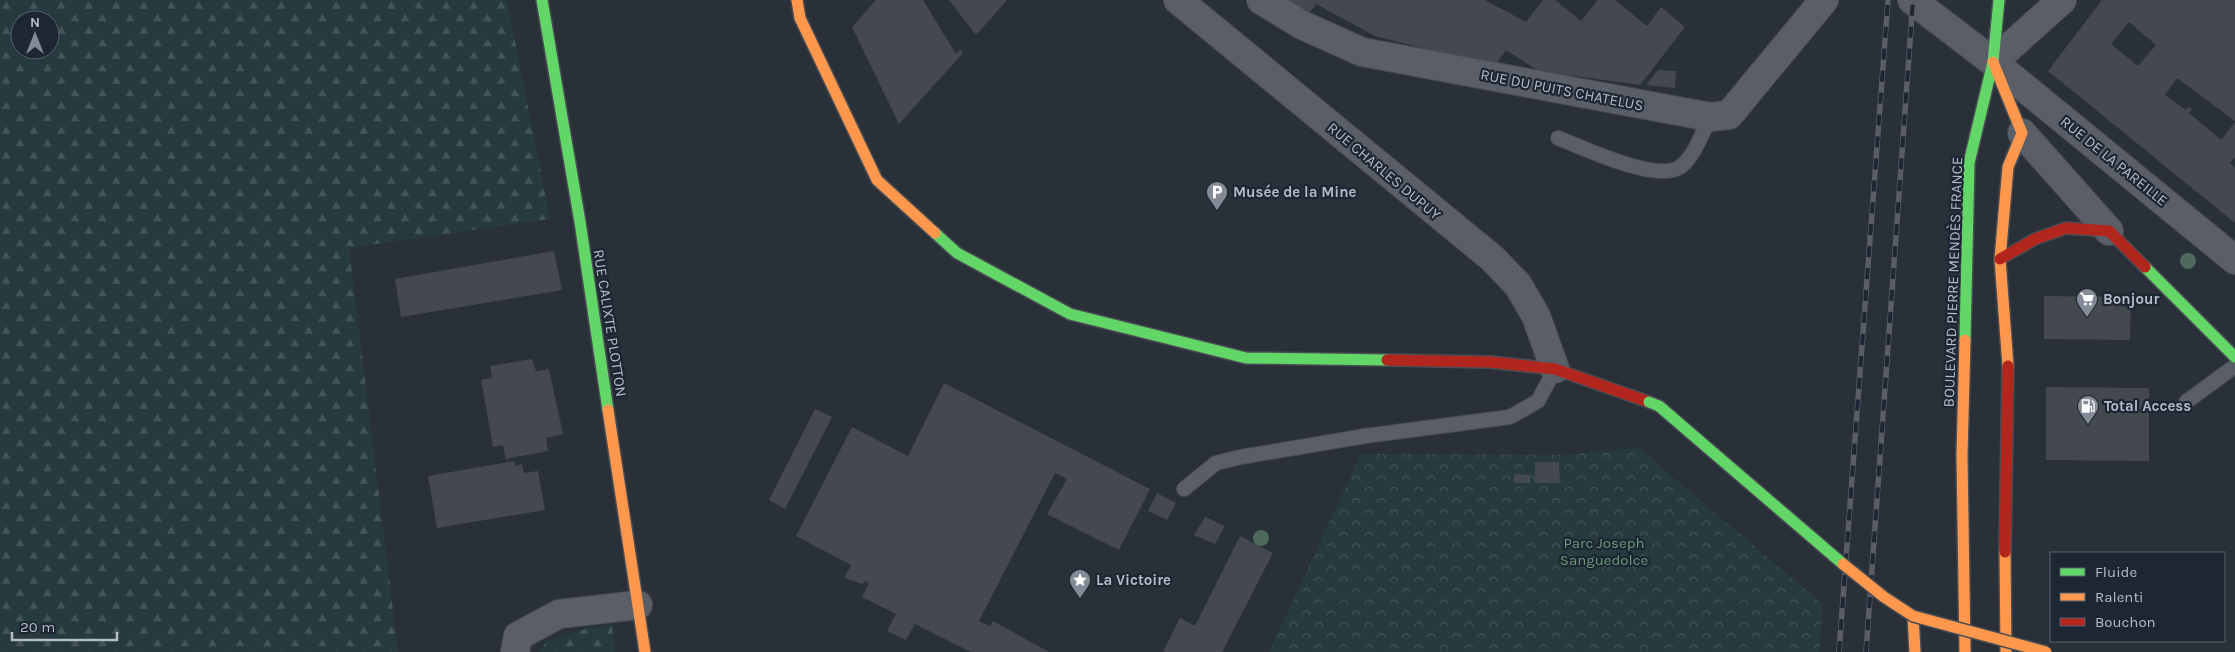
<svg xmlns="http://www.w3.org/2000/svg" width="2235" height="652" font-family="Karla,sans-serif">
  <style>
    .forest { fill: url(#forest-firs); fill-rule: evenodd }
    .park { fill: url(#park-crowns) }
    .building { fill: #444950; fill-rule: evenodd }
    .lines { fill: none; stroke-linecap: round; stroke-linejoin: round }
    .lane-casing { stroke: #484c53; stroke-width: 16 }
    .street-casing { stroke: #484c53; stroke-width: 30 }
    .fast-casing { stroke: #484c53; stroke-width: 14 }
    .slow-casing { stroke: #484c53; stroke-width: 14 }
    .jam-casing { stroke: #484c53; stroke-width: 14 }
    .lane { stroke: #5a5e66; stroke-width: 14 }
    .street { stroke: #5a5e66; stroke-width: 28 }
    .fast { stroke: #63d668; stroke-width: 11 }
    .slow { stroke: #ff974d; stroke-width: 11 }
    .jam { stroke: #b3261e; stroke-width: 11 }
    .rail-casing { stroke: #595d64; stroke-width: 5.5 }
    .rail { stroke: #1d2633; stroke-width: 4; stroke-dasharray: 11; stroke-linecap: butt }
    .fast-bridge-casing { stroke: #484c53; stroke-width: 14; stroke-linecap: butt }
    .slow-bridge-casing { stroke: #484c53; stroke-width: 14; stroke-linecap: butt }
    .fast-bridge { stroke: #63d668; stroke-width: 11 }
    .slow-bridge { stroke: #ff974d; stroke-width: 11 }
    .tree { fill: #4e6a5a }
    .labels { text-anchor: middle; stroke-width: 4.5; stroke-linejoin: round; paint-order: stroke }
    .street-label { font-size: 15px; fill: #b4bcc9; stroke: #1d2633 }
    .poi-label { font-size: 15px; font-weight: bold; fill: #b4bcc9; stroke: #1d2633; text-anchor: start }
    .park-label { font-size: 15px; fill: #6b9a76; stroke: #1d2633 }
  </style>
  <defs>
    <pattern id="forest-firs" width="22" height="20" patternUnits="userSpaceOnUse" patternTransform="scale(1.25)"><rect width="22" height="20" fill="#273a3e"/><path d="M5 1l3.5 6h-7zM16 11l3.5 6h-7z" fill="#445559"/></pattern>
    <pattern id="park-crowns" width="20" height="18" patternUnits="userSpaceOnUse" patternTransform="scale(1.25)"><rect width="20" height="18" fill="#273a3e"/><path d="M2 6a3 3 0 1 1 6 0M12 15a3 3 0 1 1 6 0" fill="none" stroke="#445559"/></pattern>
  </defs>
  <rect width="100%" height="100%" fill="#2a3038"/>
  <g class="forest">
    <path d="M 0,0 L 507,0 L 550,219 L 349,248 L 398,652 L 0,652 ZM 20,20 L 50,20 L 50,50 L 20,50 Z"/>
    <path d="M 612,625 L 615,652 L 539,652 L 547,641 L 588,628 Z"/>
  </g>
  <path class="park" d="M 1640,447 L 1662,468 L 1823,604 L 1819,652 L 1269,652 L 1361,454 L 1566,455 Z"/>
  <g class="building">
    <path d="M 876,0 L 923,0 L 956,54 L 960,49 L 963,53 L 899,124 L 852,27 Z"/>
    <path d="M 949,0 L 1007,0 L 976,35 Z"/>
    <path d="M 1286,0 L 1485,0 L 1526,22 L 1543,0 L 1555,0 L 1581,21 L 1598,0 L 1615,0 L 1647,26 L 1661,7 L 1685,27 L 1640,85 L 1539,71 L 1506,50 L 1494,66 L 1375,36 L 1316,4 L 1307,16 Z"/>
    <path d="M 2102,0 L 2235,0 L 2235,121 L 2177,78 L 2165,95 L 2186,110 L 2188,107 L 2192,109 L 2189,113 L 2221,140 L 2235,122 L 2235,157 L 2230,163 L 2235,168 L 2235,223 L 2048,71 ZM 2129,22 L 2156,45 L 2138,66 L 2111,44 Z"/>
    <path d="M 1658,70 L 1676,71 L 1675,88 L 1646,85 Z"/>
    <path d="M 554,251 L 562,290 L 401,317 L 395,279 Z"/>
    <path d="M 2044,296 L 2131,297 L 2130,340 L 2044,339 Z"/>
    <path d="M 532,359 L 536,371 L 549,369 L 563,434 L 546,438 L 548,451 L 506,459 L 503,445 L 493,447 L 481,380 L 492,378 L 490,366 Z"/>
    <path d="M 944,383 L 1150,489 L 1119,550 L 1047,514 L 1067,479 L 1055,473 L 979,621 L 990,626 L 993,621 L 1049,652 L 971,652 L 915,624 L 906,640 L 887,631 L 896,614 L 862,597 L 869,583 L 865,581 L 862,584 L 844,578 L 851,565 L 796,536 L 852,427 L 908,456 Z"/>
    <path d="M 2046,387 L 2149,388 L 2149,461 L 2046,460 Z"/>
    <path d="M 815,409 L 832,417 L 785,509 L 769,500 Z"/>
    <path d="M 515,461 L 515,466 L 522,464 L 524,473 L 538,471 L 545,510 L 437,528 L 428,476 Z"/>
    <path d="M 1535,462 L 1559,462 L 1560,483 L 1535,483 Z"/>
    <path d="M 1514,474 L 1530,475 L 1530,483 L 1514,483 Z"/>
    <path d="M 1157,493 L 1176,503 L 1167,520 L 1148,511 Z"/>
    <path d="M 1205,517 L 1225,526 L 1215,544 L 1194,535 Z"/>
    <path d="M 1240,536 L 1273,553 L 1222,652 L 1163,652 L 1180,618 L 1195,626 Z"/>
  </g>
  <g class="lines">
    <g class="lane-casing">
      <g id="lane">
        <path d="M 1558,138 C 1584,148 1657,183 1680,167 C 1695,156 1702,133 1710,117"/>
        <path d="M 2186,402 L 2235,366"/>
        <path d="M 1184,489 L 1216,463 L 1241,457 L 1365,436 L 1510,417 L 1538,401 L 1555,369"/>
      </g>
    </g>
    <g class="street-casing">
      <g id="street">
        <path d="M 1178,0 L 1492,258 L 1518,285 L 1536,316 L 1555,369"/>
        <path d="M 1261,0 L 1302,25 L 1362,52 L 1710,117 L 1729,115 L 1824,0"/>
        <path d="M 1912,0 L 1993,62 L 2235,260"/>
        <path d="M 1993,62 L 2062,0"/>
        <path d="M 2022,133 L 2109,231"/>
        <path d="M 515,652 L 518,636 L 559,614 L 638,605"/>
      </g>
    </g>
    <g class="fast-casing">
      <g id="fast">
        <path d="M 542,0 L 580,222 L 608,410"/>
        <path d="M 935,233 L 957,253 L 1070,314 L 1246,358 L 1387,360"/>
        <path d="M 2145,267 L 2235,357"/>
        <path d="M 1965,340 L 1969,163 L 1993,62 L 1999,0"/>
      </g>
    </g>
    <g class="slow-casing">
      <g id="slow">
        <path d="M 797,0 L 800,18 L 877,180 L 935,233"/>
        <path d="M 1993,62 L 2022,133 L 2008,167 L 2000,259 L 2008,366"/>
        <path d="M 1965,340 L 1962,455 L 1965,652"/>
        <path d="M 608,410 L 645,652"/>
        <path d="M 2005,552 L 2006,652"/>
        <path d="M 1913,616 L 1915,652"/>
      </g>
    </g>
    <g class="jam-casing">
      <g id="jam">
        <path d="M 2000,259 L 2035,239 L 2066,228 L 2109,231 L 2145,267"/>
        <path d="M 1387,360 L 1490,362 L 1555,369 L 1649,402"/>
        <path d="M 2005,552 L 2008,366"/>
      </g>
    </g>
    <use href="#lane" class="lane"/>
    <use href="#street" class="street"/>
    <use href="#fast" class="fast"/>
    <use href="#slow" class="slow"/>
    <use href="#jam" class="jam"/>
    <g class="rail-casing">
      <g id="rail">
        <path d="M 1839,652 L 1888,0"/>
        <path d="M 1866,652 L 1913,0"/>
      </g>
    </g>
    <use href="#rail" class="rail"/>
    <g class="fast-bridge-casing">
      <path id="fast-bridge" d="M 1649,402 L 1659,406 L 1843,564"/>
    </g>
    <g class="slow-bridge-casing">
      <path id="slow-bridge" d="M 1843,564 L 1884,597 L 1913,616 L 2046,652"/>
    </g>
    <use href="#fast-bridge" class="fast-bridge"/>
    <use href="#slow-bridge" class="slow-bridge"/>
  </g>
  <g class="tree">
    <circle cx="2188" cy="261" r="8"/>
    <circle cx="1261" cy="538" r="8"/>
  </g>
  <defs>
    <g id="parking-pin" transform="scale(1.125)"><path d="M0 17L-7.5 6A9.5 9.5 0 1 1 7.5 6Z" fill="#848b96" stroke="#1d2633"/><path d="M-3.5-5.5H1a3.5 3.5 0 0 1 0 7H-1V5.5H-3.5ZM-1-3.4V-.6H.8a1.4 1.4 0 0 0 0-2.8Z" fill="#fff"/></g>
    <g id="supermarket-pin" transform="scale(1.125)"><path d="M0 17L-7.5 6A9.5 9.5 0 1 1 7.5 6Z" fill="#848b96" stroke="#1d2633"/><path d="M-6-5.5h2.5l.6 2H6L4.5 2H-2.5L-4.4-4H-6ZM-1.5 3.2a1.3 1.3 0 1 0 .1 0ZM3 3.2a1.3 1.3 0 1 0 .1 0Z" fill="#fff"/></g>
    <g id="fuel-pin" transform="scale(1.125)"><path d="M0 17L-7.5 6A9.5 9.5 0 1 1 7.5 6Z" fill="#848b96" stroke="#1d2633"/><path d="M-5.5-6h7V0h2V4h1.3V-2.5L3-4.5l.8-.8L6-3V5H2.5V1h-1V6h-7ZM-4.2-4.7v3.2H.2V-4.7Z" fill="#fff"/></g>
    <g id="sight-pin" transform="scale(1.125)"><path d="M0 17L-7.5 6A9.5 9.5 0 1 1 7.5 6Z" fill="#848b96" stroke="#1d2633"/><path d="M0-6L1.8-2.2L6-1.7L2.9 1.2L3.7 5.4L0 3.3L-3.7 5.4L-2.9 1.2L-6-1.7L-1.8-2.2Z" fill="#fff"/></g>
  </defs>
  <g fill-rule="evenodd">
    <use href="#parking-pin" x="1217" y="192"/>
    <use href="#supermarket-pin" x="2087" y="299"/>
    <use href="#fuel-pin" x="2088" y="406"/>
    <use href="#sight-pin" x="1080" y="580"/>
  </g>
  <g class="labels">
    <g class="street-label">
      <text transform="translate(1562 90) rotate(11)" y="5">RUE DU PUITS CHATELUS</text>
      <text transform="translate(2114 161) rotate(39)" y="5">RUE DE LA PAREILLE</text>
      <text transform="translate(1384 171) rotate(40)" y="5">RUE CHARLES DUPUY</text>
      <text transform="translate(1953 282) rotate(-88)" y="5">BOULEVARD PIERRE MENDÈS FRANCE</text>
      <text transform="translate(610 323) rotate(81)" y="5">RUE CALIXTE PLOTTON</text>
    </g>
    <g class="poi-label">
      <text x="1233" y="197">Musée de la Mine</text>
      <text x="2103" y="304">Bonjour</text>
      <text x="2104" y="411">Total Access</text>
      <text x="1096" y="585">La Victoire</text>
    </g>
    <g class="park-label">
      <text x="1604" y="548">Parc Joseph<tspan x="1604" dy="17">Sanguedolce</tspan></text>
    </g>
  </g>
  <rect x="2050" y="552" width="175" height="90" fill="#1d2633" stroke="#59626f"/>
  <rect x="2060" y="568" width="25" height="8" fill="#63d668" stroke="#59626f"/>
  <text x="2095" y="577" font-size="15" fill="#b4bcc9">Fluide</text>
  <rect x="2060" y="593" width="25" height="8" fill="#ff974d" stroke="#59626f"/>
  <text x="2095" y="602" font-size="15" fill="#b4bcc9">Ralenti</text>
  <rect x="2060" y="618" width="25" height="8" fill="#b3261e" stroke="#59626f"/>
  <text x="2095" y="627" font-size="15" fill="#b4bcc9">Bouchon</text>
  <g transform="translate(35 35)"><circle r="24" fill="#1d2633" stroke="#59626f"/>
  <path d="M0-4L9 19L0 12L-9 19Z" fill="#848b96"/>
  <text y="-8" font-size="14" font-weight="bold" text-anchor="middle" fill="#b4bcc9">N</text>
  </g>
  <path d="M12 632v8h105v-8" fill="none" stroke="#b4bcc9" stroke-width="2.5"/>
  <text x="20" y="632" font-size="15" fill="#b4bcc9" stroke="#1d2633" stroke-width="4" paint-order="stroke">20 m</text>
</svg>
